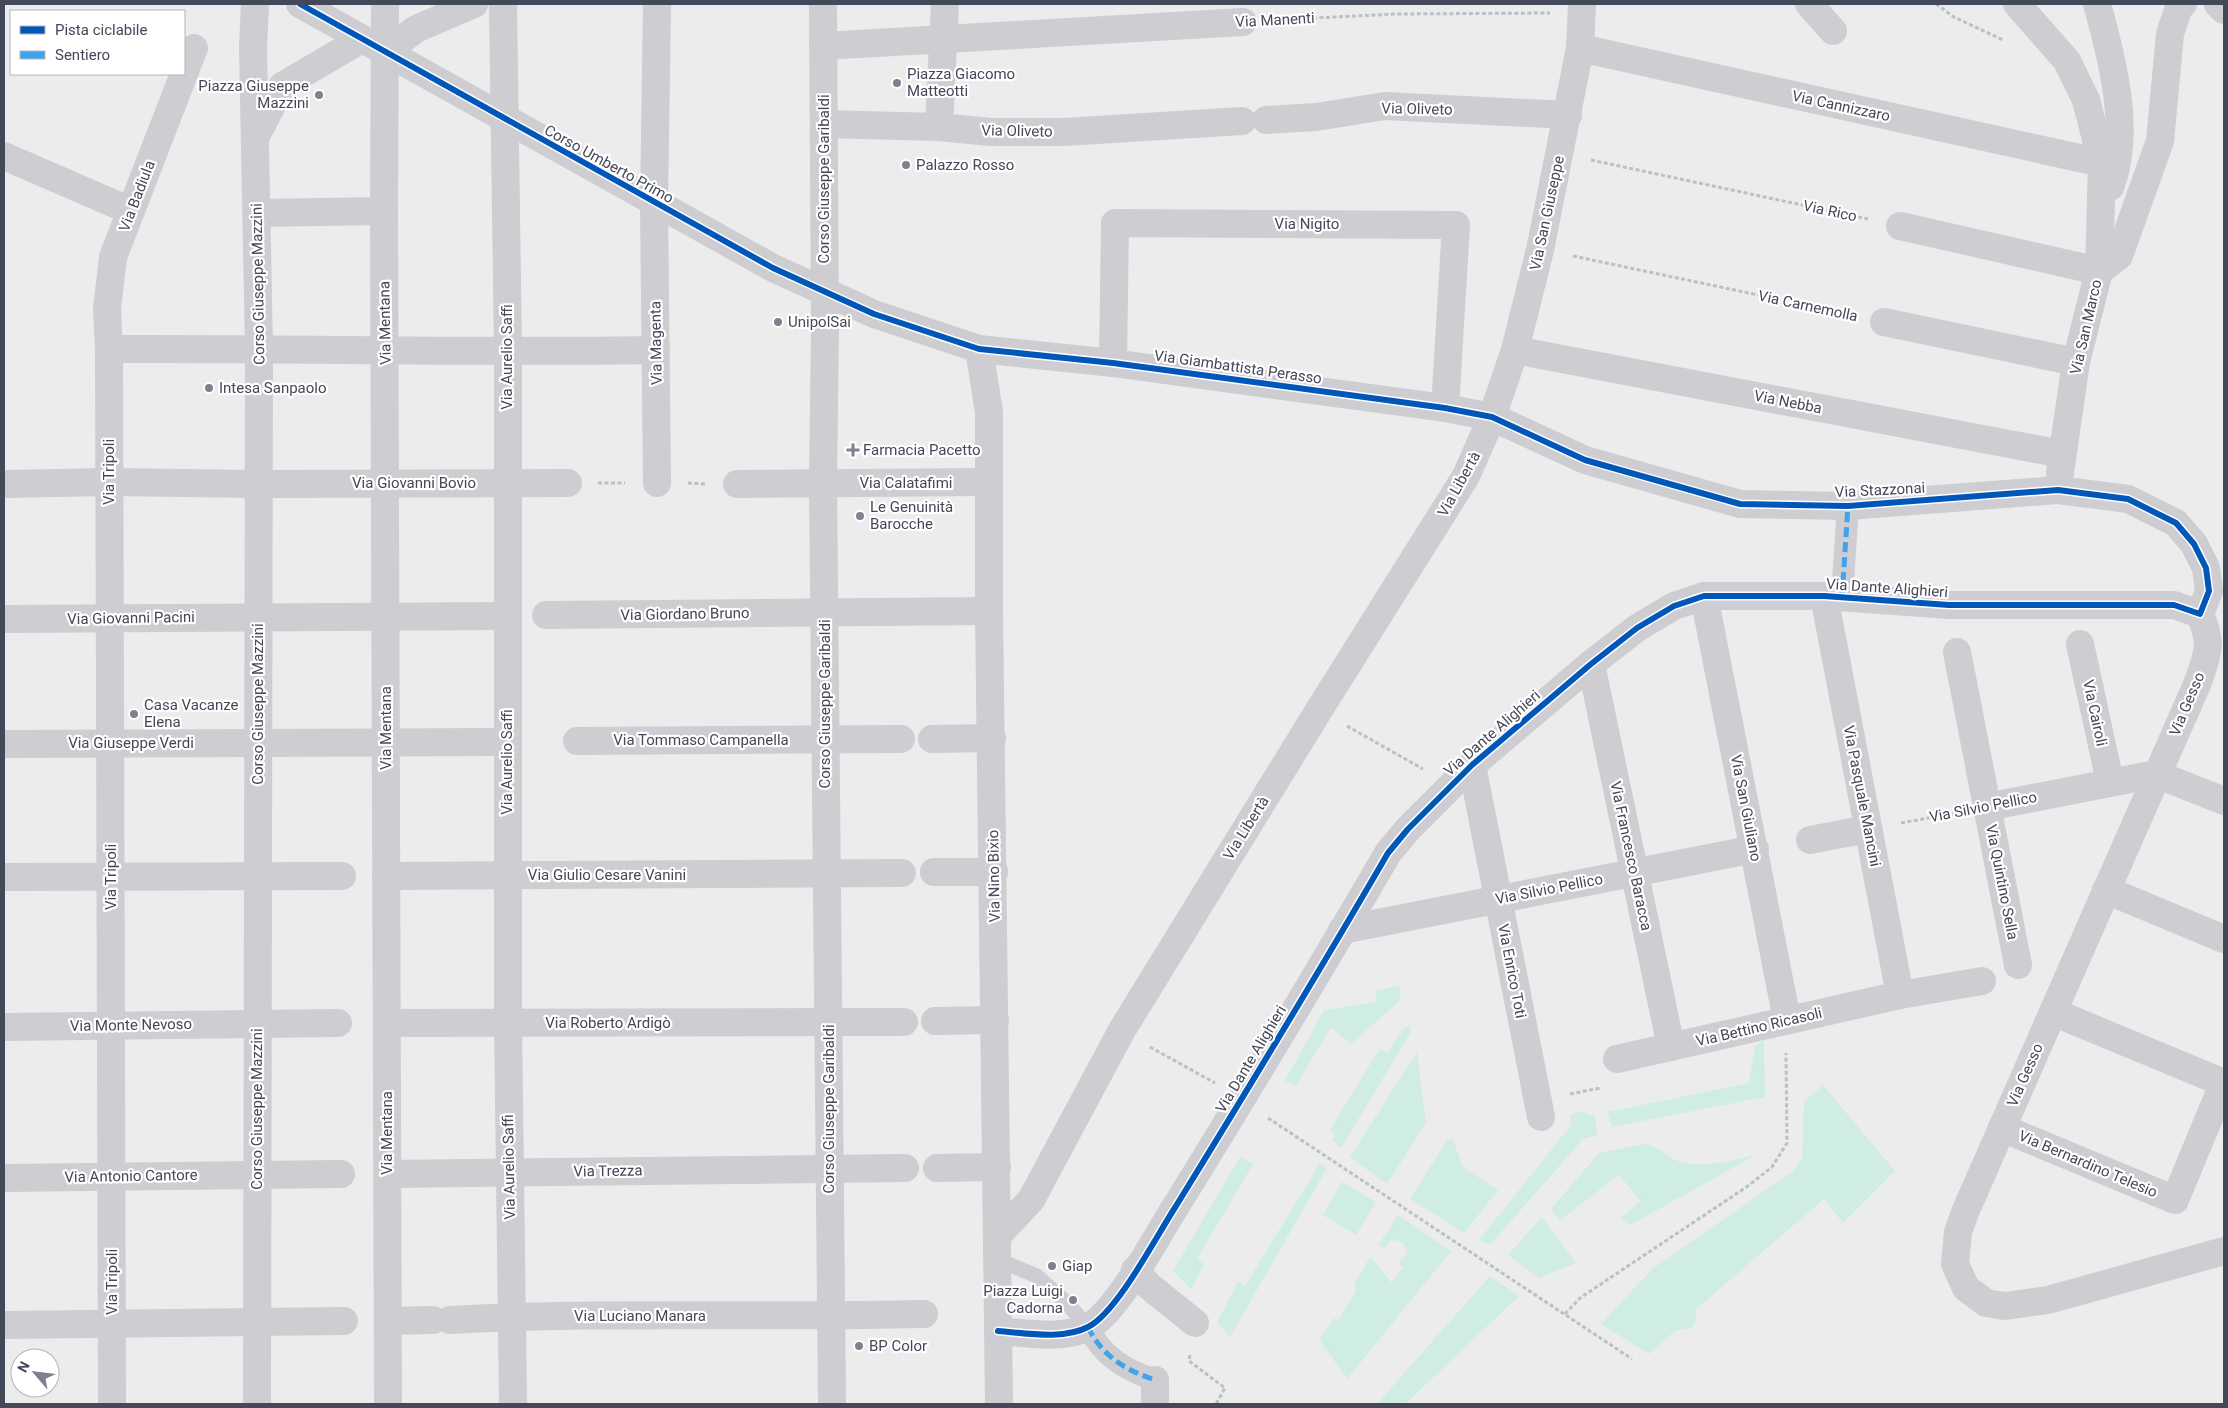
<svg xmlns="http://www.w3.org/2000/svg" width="2228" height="1408" font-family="Roboto,sans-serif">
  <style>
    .green { fill: #cfede4 }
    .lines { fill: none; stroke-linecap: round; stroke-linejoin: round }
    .path { stroke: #b7c2c3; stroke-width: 3; stroke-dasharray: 4 2.5; stroke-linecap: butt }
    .service { stroke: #cdcdd2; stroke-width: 15 }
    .pedestrian { stroke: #cdcdd2; stroke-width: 22 }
    .minor { stroke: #cdcdd2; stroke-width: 28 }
    .tertiary { stroke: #cdcdd2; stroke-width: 28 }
    .quiet { stroke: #3fa4ed; stroke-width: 5; stroke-dasharray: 10 5; stroke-linecap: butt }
    .cycleway-casing { stroke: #fff; stroke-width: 9 }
    .cycleway { stroke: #0057b8; stroke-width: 6 }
    .poi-dot { fill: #7f818c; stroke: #fff; stroke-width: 2 }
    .labels { text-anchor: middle; stroke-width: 4.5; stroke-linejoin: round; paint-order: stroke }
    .street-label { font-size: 15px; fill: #444859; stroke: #fff }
    .poi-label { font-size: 15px; fill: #444859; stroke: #fff; text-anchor: start }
  </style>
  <rect width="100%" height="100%" fill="#edecec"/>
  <g class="green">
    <path d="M 1400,985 L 1400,1000 L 1351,1044 L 1331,1027 L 1296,1086 L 1285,1081 L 1324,1010 L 1376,1002 L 1376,991 Z"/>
    <path d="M 1410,1025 L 1410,1033 L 1341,1148 L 1332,1140 L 1335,1134 L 1330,1130 L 1380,1048 L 1388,1053 L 1402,1030 Z"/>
    <path d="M 1764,1040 L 1765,1097 L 1612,1127 L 1607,1112 L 1749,1083 L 1755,1046 Z"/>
    <path d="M 1417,1052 L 1426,1123 L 1387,1184 L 1350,1157 Z"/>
    <path d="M 1823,1085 L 1895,1171 L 1843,1223 L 1824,1199 L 1695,1310 L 1697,1320 L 1691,1328 L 1676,1330 L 1649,1354 L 1601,1324 L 1652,1269 L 1793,1171 L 1802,1158 L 1804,1101 Z"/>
    <path d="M 1579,1111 L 1595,1116 L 1597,1135 L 1583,1139 L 1490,1245 L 1479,1240 L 1571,1125 L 1570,1116 Z"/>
    <path d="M 1447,1140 L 1453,1140 L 1463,1167 L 1498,1190 L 1464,1233 L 1410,1199 Z"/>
    <path d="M 1644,1144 C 1662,1147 1665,1156 1678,1161 C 1703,1170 1731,1160 1756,1155 L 1630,1225 L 1621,1218 L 1641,1201 L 1619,1175 L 1560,1220 L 1551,1209 L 1599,1153 Z"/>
    <path d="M 1240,1157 L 1253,1164 L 1197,1259 L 1204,1264 L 1191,1289 L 1173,1271 Z"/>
    <path d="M 1320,1163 L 1327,1168 L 1230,1337 L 1217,1323 L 1238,1281 L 1245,1286 Z"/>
    <path d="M 1342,1182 L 1376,1202 L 1356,1235 L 1323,1215 Z"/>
    <path d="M 1398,1215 L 1451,1251 L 1347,1379 L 1319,1339 L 1334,1318 L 1338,1321 L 1356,1291 L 1355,1283 L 1370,1257 L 1392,1283 L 1403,1267 L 1398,1262 L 1405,1257 L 1407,1252 L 1403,1243 L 1397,1240 L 1389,1242 L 1385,1249 L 1379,1244 Z"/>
    <path d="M 1542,1217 L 1576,1263 L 1539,1278 L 1508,1255 Z"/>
    <path d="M 1490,1276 L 1519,1296 L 1405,1404 L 1377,1404 Z"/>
  </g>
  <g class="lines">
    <g class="path">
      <path d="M 1936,4 L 1954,17 L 2003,40"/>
      <path d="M 1274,20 L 1396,14 L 1550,13"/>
      <path d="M 1591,160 L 1868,219"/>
      <path d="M 1573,256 L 1853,315"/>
      <path d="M 598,483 L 625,483"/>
      <path d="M 688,483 L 705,484"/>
      <path d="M 1347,726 L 1423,769"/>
      <path d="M 1901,823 L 1956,813"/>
      <path d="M 1150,1047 L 1215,1083"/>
      <path d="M 1570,1094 L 1601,1088"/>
      <path d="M 1268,1118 L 1632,1359"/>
      <path d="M 1565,1314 L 1580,1298 L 1748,1186 L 1772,1167 L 1787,1143 L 1786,1053"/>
      <path d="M 1190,1355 L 1189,1361 L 1225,1388 L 1216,1404"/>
    </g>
    <path class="service" d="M 998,1260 L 1037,1276 L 1065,1301 L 1088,1327"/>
    <g class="pedestrian">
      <path d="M 1842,597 L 1848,506"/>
      <path d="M 1088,1327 C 1102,1356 1125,1370 1155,1380"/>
    </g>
    <g class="minor">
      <path d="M 385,4 L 384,211 L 388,1404"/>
      <path d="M 503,4 L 508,352 L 508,1023 L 513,1404"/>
      <path d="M 1809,4 L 1833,31"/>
      <path d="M 2017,4 L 2067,61 L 2086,100 L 2102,163 L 2099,271 L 2076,362 L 2060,473"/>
      <path d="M 2097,4 C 2112,58 2132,133 2110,187"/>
      <path d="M 2218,4 L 2224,10"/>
      <path d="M 823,46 L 1243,22"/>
      <path d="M 1580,48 L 2102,163"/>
      <path d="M 1266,120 L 1316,117 L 1385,106 L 1568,115"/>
      <path d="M 824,124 L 939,127 L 945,4"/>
      <path d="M 939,127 L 991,132 L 1064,132 L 1242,121"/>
      <path d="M 255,138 L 282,86 L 362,39"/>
      <path d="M 4,156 L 131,211"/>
      <path d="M 257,213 L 384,211"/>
      <path d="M 1900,226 L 2099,271"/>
      <path d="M 2099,271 L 2119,256 L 2160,141 L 2170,34 L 2179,7 L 2183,4"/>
      <path d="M 1884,322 L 2076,362"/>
      <path d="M 109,349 C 292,348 474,353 656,350"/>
      <path d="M 979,349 L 1113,363 L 1445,408 L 1492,417 L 1585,460 L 1740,504 L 1848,506 L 2058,490 L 2128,499 L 2176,523 L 2194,544 L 2206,568 L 2209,591 L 2200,614"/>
      <path d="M 1515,350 L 2062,454"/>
      <path d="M 1113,363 L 1115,223 L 1456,225 L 1445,408"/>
      <path d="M 657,483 L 654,204 L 657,4"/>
      <path d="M 4,484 L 109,482 L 260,484 L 568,483"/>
      <path d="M 737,484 L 989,482"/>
      <path d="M 1704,596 L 1787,1020"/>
      <path d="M 1824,596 L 1900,995"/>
      <path d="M 546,615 L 989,611"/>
      <path d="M 4,619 L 506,616"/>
      <path d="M 2080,644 L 2110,782"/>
      <path d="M 1957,652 L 2018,965"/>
      <path d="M 1591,664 L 1671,1047"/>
      <path d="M 932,739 L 992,738"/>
      <path d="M 577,741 L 901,739"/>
      <path d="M 4,744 L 507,742"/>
      <path d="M 1472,765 L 1541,1117"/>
      <path d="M 1987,807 L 2156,774 L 2224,801"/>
      <path d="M 1810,840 L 1868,829"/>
      <path d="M 934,872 L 994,872"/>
      <path d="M 386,876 L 902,873"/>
      <path d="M 4,877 L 342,876"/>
      <path d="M 2106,890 L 2224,939"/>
      <path d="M 1342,930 L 1755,849"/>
      <path d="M 2053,1012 L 2224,1083"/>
      <path d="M 935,1021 L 995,1020"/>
      <path d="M 387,1023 L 904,1022"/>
      <path d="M 4,1027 L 338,1023"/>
      <path d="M 1617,1059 L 1900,995 L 1982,981"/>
      <path d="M 2002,1128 L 2175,1200 L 2224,1082"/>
      <path d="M 937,1168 L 997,1167"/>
      <path d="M 388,1174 L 905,1168"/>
      <path d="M 4,1178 L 341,1174"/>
      <path d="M 997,1236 L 1031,1200 L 1122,1030 L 1319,710 L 1466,476 L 1492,417 L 1515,350 L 1540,250 L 1580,48 L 1582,4"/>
      <path d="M 1135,1270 L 1149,1286 L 1195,1323"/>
      <path d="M 450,1320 C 608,1311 766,1318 924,1314"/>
      <path d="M 388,1321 L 433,1320"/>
      <path d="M 4,1325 L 344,1321"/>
      <path d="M 1155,1380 L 1155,1404"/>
      <path d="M 112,1404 L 109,349 L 107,309 L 113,257 L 194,48"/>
    </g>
    <g class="tertiary">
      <path d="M 255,4 L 253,46 L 259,348 L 257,1404"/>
      <path d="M 300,4 L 773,268 L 874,314 L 979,349 L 989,412 L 989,611 L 999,1404"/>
      <path d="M 823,4 L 825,329 L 823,483 L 832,1404"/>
      <path d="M 385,52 L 416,29 L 474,4"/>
      <path d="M 998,1331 C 1026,1333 1063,1340 1088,1327 C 1117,1313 1157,1235 1176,1206 C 1248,1089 1319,972 1388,853 L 1408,829 L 1472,765 L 1591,664 L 1637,628 L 1674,606 L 1704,596 L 1824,596 L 1949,605 L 2174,605 L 2200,614 C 2213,645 2208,652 2198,682 L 1966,1210 L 1958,1232 L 1955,1264 L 1966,1288 L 1986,1303 L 2005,1306 L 2048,1300 L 2224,1251"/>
    </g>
    <g class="quiet">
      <path d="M 1842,597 L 1848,506"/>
      <path d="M 1088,1327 C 1102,1356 1125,1370 1155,1380"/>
    </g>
    <g class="cycleway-casing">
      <path id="cycleway" d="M 300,4 L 773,268 L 874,314 L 979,349 L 1113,363 L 1445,408 L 1492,417 L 1585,460 L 1740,504 L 1848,506 L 2058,490 L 2128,499 L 2176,523 L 2194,544 L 2206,568 L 2209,591 L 2200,614 L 2174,605 L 1949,605 L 1824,596 L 1704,596 L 1674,606 L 1637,628 L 1591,664 L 1472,765 L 1408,829 L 1388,853 C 1319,972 1248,1089 1176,1206 C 1157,1235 1117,1313 1088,1327 C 1063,1340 1026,1333 998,1331"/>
    </g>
    <use href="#cycleway" class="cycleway"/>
  </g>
  <g class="poi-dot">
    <circle cx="897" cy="83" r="5"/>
    <circle cx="319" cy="95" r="5"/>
    <circle cx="906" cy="165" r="5"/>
    <circle cx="778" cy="322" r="5"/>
    <circle cx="209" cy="388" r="5"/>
    <path d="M850.5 442.5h5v5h5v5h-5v5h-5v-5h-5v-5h5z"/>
    <circle cx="860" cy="516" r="5"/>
    <circle cx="134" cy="714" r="5"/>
    <circle cx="1052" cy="1266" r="5"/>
    <circle cx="1073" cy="1300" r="5"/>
    <circle cx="859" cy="1346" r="5"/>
  </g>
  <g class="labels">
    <g class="street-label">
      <text transform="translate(1275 20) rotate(-3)" y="5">Via Manenti</text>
      <text transform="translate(1841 106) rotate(12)" y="5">Via Cannizzaro</text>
      <text transform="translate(1417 109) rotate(1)" y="5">Via Oliveto</text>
      <text transform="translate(1017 131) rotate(1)" y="5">Via Oliveto</text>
      <text transform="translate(609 164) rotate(29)" y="5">Corso Umberto Primo</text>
      <text transform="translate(824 179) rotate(-90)" y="5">Corso Giuseppe Garibaldi</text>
      <text transform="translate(137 196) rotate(-69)" y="5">Via Badiula</text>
      <text transform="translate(1830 211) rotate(12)" y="5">Via Rico</text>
      <text transform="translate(1547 213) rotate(-78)" y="5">Via San Giuseppe</text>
      <text x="1307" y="229">Via Nigito</text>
      <text transform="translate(258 284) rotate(-91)" y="5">Corso Giuseppe Mazzini</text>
      <text transform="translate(1808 306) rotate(12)" y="5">Via Carnemolla</text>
      <text transform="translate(385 323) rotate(-91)" y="5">Via Mentana</text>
      <text transform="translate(2086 327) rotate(-77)" y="5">Via San Marco</text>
      <text transform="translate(656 343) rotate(-91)" y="5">Via Magenta</text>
      <text transform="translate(507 357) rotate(-90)" y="5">Via Aurelio Saffi</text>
      <text transform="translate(1238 367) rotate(8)" y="5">Via Giambattista Perasso</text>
      <text transform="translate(1788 402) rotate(11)" y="5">Via Nebba</text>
      <text transform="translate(109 472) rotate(-90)" y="5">Via Tripoli</text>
      <text x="414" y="488">Via Giovanni Bovio</text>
      <text x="906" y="488">Via Calatafimi</text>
      <text transform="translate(1459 484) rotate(-61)" y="5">Via Libertà</text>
      <text transform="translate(1880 490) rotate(-3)" y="5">Via Stazzonai</text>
      <text transform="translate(1887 588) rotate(4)" y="5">Via Dante Alighieri</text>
      <text transform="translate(685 614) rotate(-1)" y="5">Via Giordano Bruno</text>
      <text transform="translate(131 618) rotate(-1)" y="5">Via Giovanni Pacini</text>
      <text transform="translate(258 704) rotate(-90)" y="5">Corso Giuseppe Mazzini</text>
      <text transform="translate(825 704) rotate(-90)" y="5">Corso Giuseppe Garibaldi</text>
      <text transform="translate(2187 704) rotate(-67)" y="5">Via Gesso</text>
      <text transform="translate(2095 713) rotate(78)" y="5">Via Cairoli</text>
      <text transform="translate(386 728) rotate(-90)" y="5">Via Mentana</text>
      <text transform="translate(1492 733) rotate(-41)" y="5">Via Dante Alighieri</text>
      <text x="701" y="745">Via Tommaso Campanella</text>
      <text x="131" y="748">Via Giuseppe Verdi</text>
      <text transform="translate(507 762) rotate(-90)" y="5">Via Aurelio Saffi</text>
      <text transform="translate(1862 796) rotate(79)" y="5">Via Pasquale Mancini</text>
      <text transform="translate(1983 807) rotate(-11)" y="5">Via Silvio Pellico</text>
      <text transform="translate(1746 808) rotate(79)" y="5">Via San Giuliano</text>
      <text transform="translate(1246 828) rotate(-58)" y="5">Via Libertà</text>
      <text transform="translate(1631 856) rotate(78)" y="5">Via Francesco Baracca</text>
      <text x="607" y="880">Via Giulio Cesare Vanini</text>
      <text transform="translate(994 876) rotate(-91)" y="5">Via Nino Bixio</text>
      <text transform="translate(111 877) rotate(-90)" y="5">Via Tripoli</text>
      <text transform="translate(2002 882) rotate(79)" y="5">Via Quintino Sella</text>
      <text transform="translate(1549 889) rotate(-11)" y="5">Via Silvio Pellico</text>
      <text transform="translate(1512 971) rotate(79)" y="5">Via Enrico Toti</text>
      <text x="608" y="1028">Via Roberto Ardigò</text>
      <text transform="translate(131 1025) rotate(-1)" y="5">Via Monte Nevoso</text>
      <text transform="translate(1759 1027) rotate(-13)" y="5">Via Bettino Ricasoli</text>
      <text transform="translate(1251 1059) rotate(-59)" y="5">Via Dante Alighieri</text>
      <text transform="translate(2025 1075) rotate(-66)" y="5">Via Gesso</text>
      <text transform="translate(257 1109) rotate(-90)" y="5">Corso Giuseppe Mazzini</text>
      <text transform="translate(829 1109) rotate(-90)" y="5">Corso Giuseppe Garibaldi</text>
      <text transform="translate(387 1133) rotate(-90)" y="5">Via Mentana</text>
      <text transform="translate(2088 1164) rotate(23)" y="5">Via Bernardino Telesio</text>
      <text transform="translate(509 1167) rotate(-91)" y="5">Via Aurelio Saffi</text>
      <text transform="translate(608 1171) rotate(-1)" y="5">Via Trezza</text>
      <text transform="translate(131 1176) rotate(-1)" y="5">Via Antonio Cantore</text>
      <text transform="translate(112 1282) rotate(-90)" y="5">Via Tripoli</text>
      <text x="640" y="1321">Via Luciano Manara</text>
    </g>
    <g class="poi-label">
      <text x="907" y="79">Piazza Giacomo<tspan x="907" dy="17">Matteotti</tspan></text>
      <text x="309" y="91" text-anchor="end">Piazza Giuseppe<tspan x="309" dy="17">Mazzini</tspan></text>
      <text x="916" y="170">Palazzo Rosso</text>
      <text x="788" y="327">UnipolSai</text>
      <text x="219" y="393">Intesa Sanpaolo</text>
      <text x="863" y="455">Farmacia Pacetto</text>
      <text x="870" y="512">Le Genuinità<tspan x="870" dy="17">Barocche</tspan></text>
      <text x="144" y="710">Casa Vacanze<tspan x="144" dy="17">Elena</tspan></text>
      <text x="1062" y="1271">Giap</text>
      <text x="1063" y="1296" text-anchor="end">Piazza Luigi<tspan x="1063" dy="17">Cadorna</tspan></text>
      <text x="869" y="1351">BP Color</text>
    </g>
  </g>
  <rect width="2228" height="1408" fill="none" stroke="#444859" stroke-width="10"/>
  <rect x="10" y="10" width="175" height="65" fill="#ffffff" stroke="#b4b6bd"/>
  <rect x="20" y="26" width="25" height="8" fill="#0057b8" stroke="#b4b6bd"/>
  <text x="55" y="35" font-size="15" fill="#444859">Pista ciclabile</text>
  <rect x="20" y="51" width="25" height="8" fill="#3fa4ed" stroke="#b4b6bd"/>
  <text x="55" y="60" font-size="15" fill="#444859">Sentiero</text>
  <g transform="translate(35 1373) rotate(298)"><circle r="24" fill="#ffffff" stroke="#b4b6bd"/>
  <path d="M0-4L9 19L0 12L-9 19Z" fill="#7f818c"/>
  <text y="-8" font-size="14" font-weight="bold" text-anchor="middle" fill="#444859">N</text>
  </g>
</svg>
